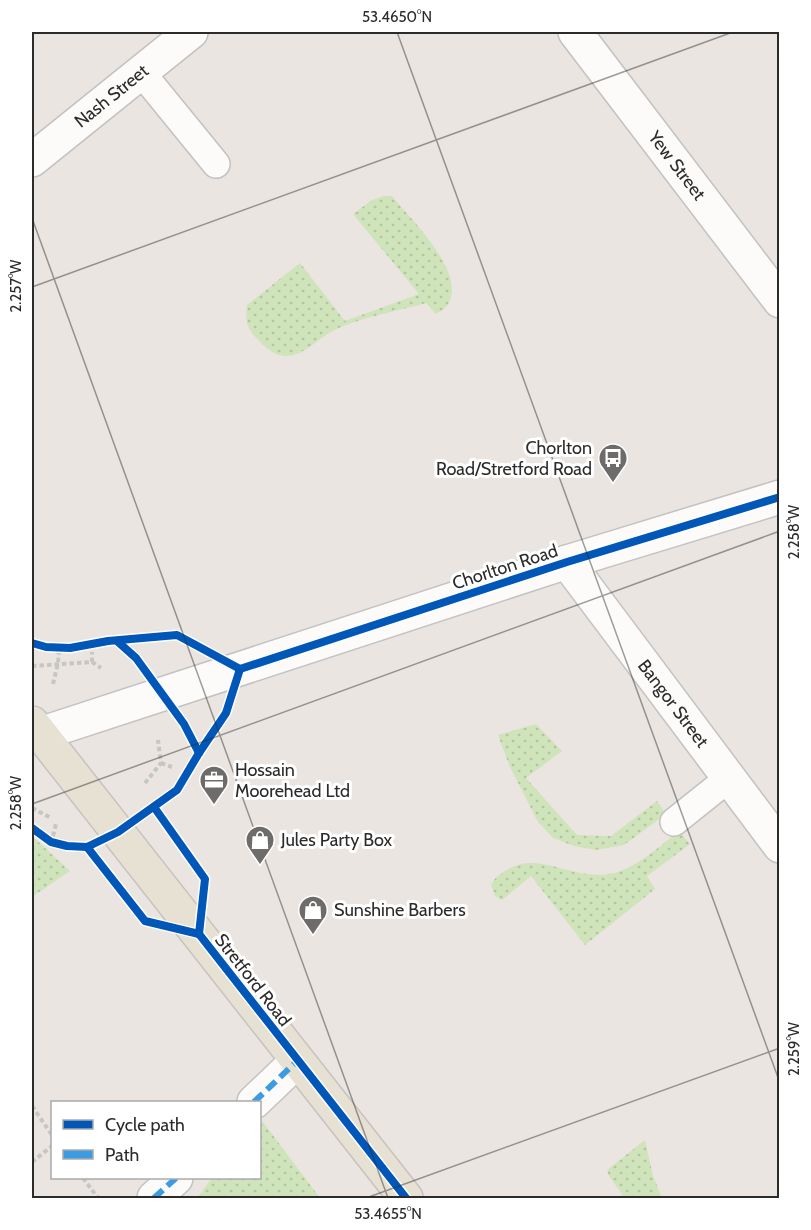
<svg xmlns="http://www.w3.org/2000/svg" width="811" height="1230" font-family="Cabin,sans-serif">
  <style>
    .grass { fill: url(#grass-dots) }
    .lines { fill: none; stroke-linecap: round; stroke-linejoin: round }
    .service-casing { stroke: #c3c2c2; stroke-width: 30 }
    .pedestrian-casing { stroke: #c3c2c2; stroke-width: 36 }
    .minor-casing { stroke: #c3c2c2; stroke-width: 36 }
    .secondary-casing { stroke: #c3c2c2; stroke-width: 36 }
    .primary-casing { stroke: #c5c3c1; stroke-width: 36 }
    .path { stroke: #c6c6c6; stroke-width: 4; stroke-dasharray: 4.5 3; stroke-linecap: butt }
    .service { stroke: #fcfbfa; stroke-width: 27 }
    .pedestrian { stroke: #fcfbfa; stroke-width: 33 }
    .minor { stroke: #fcfbfa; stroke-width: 33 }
    .secondary { stroke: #fcfbfa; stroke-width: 33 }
    .primary { stroke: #e7e1d4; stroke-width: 33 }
    .quiet { stroke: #3d9ce1; stroke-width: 6; stroke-dasharray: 12 6; stroke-linecap: butt }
    .cycleway-casing { stroke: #fff; stroke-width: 11 }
    .cycleway { stroke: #0057b8; stroke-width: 8 }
    .ticks { fill: none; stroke: #2b2b2b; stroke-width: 1.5; stroke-opacity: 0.45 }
    .labels { text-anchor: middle; stroke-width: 6; stroke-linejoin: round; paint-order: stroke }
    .street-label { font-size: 18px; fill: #2b2b2b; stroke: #fff }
    .poi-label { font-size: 18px; fill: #2b2b2b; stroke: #fff; text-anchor: start }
    .neatline { fill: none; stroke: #2b2b2b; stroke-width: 2 }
    .ticks-label { font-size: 15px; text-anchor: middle; fill: #2b2b2b }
  </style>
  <defs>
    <pattern id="grass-dots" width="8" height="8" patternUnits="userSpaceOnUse" patternTransform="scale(1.5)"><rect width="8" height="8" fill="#cfe4ba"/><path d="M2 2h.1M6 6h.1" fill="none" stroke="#b2c4a0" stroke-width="1.8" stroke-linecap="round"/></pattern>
  </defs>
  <rect width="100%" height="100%" fill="#eae5e0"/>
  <g class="grass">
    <path d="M 384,196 L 392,196 C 411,220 469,274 447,306 C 445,309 439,312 436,314 L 426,303 C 398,311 367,316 341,327 C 311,339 293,376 260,342 C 247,329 245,324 247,305 L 300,263 L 345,321 L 419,294 L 353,214 L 372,200 Z"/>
    <path d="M 536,724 L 562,751 L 526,778 L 577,835 L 611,836 L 657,801 L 666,814 L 624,845 L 596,850 L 574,846 L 553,838 L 538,822 L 509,765 L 498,735 Z"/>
    <path d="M 679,831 L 690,844 L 647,876 L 655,889 L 585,945 L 531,876 L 502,900 L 495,896 L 491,885 C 495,877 500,874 507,870 C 539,849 574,883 614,873 C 638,867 660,846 679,831 Z"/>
    <path d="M 32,836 L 70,871 L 32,897 Z"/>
    <path d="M 263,1122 L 320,1198 L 197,1198 L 212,1178 L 260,1178 L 260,1124 Z"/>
    <path d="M 645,1140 L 653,1176 L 662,1198 L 621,1198 L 622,1194 L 609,1176 L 607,1170 Z"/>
  </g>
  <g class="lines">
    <g class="service-casing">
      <g id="service">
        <path d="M 141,72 L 216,164"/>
        <path d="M 674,822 L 729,778"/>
      </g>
    </g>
    <g class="pedestrian-casing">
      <g id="pedestrian">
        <path d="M 254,1102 L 297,1061"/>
        <path d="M 154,1198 L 176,1178"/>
      </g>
    </g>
    <g class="minor-casing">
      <g id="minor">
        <path id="s1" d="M 575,32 L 780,301"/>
        <path id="s2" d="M 32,160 L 191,32"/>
        <path id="s3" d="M 567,562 L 780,846"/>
      </g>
    </g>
    <g class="secondary-casing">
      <path id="secondary" d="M 40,734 L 567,562 L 780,497"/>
    </g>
    <g class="primary-casing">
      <path id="primary" d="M 32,723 L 406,1198"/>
    </g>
    <g class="path">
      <path d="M 92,662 L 92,652"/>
      <path d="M 32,666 L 92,662 L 101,668"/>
      <path d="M 53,684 L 58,663 L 59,652"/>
      <path d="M 161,763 L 172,767"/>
      <path d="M 145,783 L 161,763 L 158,740"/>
      <path d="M 32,808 L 51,818"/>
      <path d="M 53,836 L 56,824"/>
      <path d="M 32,1106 L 52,1135"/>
      <path d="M 32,1162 L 52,1146"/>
      <path d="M 83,1178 L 98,1198"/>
    </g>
    <use href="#service" class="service"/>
    <use href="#pedestrian" class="pedestrian"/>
    <use href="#minor" class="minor"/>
    <use href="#secondary" class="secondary"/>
    <use href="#primary" class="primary"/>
    <g class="quiet">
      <path d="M 254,1102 L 297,1061"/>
      <path d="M 154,1198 L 176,1178"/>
    </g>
    <g class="cycleway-casing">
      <g id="cycleway">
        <path d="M 117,641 L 136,658 L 184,724 L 199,753"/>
        <path d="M 32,643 L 46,647 L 70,648 L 108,641 L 177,635 L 240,669"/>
        <path d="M 240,669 L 567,562 L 780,497"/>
        <path d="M 154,807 L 205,879 L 199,934"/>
        <path d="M 32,828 L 51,842 L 67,846 L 87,847 L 118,832 L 177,790 L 199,753 L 226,713 L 240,669"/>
        <path d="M 87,847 L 145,921 L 199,934"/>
        <path d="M 199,934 L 406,1198"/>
      </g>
    </g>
    <use href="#cycleway" class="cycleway"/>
  </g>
  <path class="ticks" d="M 397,32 L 780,1083M 32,218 L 388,1198M 32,287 L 733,32M 32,804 L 780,531M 366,1198 L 780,1048"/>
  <defs>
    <g id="bus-pin" transform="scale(1.5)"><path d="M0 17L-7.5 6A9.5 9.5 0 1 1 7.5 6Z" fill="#6e6c6a" stroke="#fff"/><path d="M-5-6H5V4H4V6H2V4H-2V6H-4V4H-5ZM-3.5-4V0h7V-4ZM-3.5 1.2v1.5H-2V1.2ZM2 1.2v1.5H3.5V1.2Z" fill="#fff"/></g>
    <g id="office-pin" transform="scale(1.5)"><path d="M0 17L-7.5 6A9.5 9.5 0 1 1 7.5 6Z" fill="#6e6c6a" stroke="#fff"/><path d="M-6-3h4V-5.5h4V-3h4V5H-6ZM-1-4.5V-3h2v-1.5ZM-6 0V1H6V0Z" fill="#fff"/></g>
    <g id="shop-pin" transform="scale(1.5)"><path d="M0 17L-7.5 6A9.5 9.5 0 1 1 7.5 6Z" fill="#6e6c6a" stroke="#fff"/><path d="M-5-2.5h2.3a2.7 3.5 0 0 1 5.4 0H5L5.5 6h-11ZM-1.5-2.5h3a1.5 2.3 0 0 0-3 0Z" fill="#fff"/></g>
  </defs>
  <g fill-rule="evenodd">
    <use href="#bus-pin" x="613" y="458"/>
    <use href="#office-pin" x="214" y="780"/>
    <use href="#shop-pin" x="260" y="840"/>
    <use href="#shop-pin" x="313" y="910"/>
  </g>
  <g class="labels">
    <g class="street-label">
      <text dy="6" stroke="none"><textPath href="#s2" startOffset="102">Nash Street</textPath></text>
      <text dy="6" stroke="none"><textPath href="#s1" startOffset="168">Yew Street</textPath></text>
      <text transform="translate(505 567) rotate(-18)" y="6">Chorlton Road</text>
      <text dy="6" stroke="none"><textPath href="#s3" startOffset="177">Bangor Street</textPath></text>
      <text transform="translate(253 980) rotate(52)" y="6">Stretford Road</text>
    </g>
    <g class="poi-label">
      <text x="592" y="454" text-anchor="end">Chorlton<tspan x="592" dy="21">Road/Stretford Road</tspan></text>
      <text x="235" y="776">Hossain<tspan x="235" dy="21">Moorehead Ltd</tspan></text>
      <text x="281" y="846">Jules Party Box</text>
      <text x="334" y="916">Sunshine Barbers</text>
    </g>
  </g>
  <rect width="811" height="1230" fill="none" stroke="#ffffff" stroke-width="66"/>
  <rect x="51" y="1101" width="210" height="78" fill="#ffffff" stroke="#aaaaaa" stroke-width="1.5"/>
  <rect x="63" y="1120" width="30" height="9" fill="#0057b8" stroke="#aaaaaa" stroke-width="1.5"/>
  <text x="105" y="1131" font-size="18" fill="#2b2b2b">Cycle path</text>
  <rect x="63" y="1150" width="30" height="9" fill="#3d9ce1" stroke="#aaaaaa" stroke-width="1.5"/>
  <text x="105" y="1161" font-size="18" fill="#2b2b2b">Path</text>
  <rect x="33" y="33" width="745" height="1164" class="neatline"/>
  <g class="ticks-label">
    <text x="397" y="22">53.4650°N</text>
    <text transform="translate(16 286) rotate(-90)" y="5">2.257°W</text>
    <text transform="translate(794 532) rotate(-90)" y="5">2.258°W</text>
    <text transform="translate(16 803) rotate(-90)" y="5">2.258°W</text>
    <text transform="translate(794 1049) rotate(-90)" y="5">2.259°W</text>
    <text x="388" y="1219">53.4655°N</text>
  </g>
</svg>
